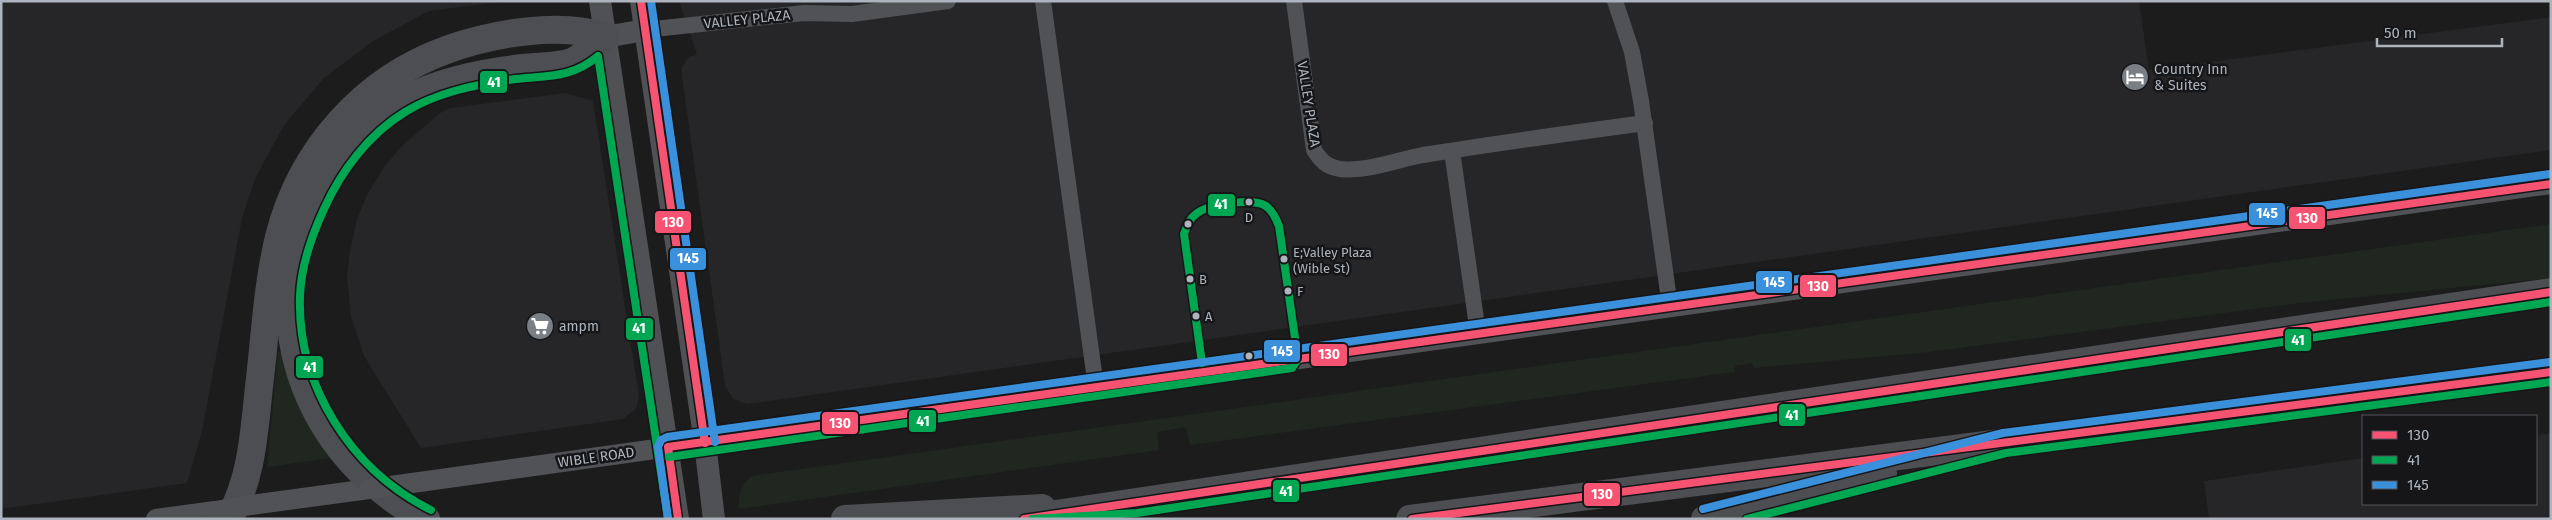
<svg xmlns="http://www.w3.org/2000/svg" width="2552" height="520" font-family="'Fira Sans',sans-serif">
  <style>
    .built { fill: #262628 }
    .green { fill: #1f2720 }
    .lines { fill: none; stroke-linecap: round; stroke-linejoin: round }
    .minor { stroke: #505255; stroke-width: 16 }
    .tertiary { stroke: #505255; stroke-width: 20 }
    .secondary { stroke: #4f5154; stroke-width: 22 }
    .motorway { stroke: #4d4e52; stroke-width: 28 }
    .tertiary-bridge { stroke: #505255; stroke-width: 20 }
    .bus-1-casing { stroke: #161618; stroke-width: 11 }
    .bus-2-casing { stroke: #161618; stroke-width: 11 }
    .bus-3-casing { stroke: #161618; stroke-width: 11 }
    .bus-1 { stroke: #f65372; stroke-width: 8 }
    .bus-2 { stroke: #00a651; stroke-width: 8 }
    .bus-3 { stroke: #3a90db; stroke-width: 8 }
    .bus-dot { fill: #adb4bd; stroke: #161618; stroke-width: 2 }
    .labels { text-anchor: middle; stroke-width: 5; stroke-linejoin: round; paint-order: stroke }
    .bus-label { font-size: 13px; fill: #adb4bd; stroke: #161618; text-anchor: start }
    .street-label { font-size: 14px; fill: #adb4bd; stroke: #161618 }
    .poi-label { font-size: 14px; fill: #adb4bd; stroke: #161618; text-anchor: start }
    .line-badge { stroke: #161618; stroke-width: 2 }
    .badge-label { font-size: 14px; text-anchor: middle; font-weight: bold; fill: #fff }
  </style>
  <rect width="100%" height="100%" fill="#1c1c1c"/>
  <g class="built">
    <path d="M 1,1 L 505,1 L 429,11 L 373,41 L 324,78 L 284,125 L 255,179 L 242,218 L 202,431 L 187,483 L 1,509 Z"/>
    <path d="M 679,1 L 2139,1 L 2149,70 L 2551,17 L 2551,150 L 748,404 L 733,399 L 725,385 L 682,77 L 682,67 L 689,57 L 697,54 Z"/>
    <path d="M 566,93 L 593,101 L 639,396 L 636,409 L 623,419 L 421,448 L 364,356 L 351,316 L 347,277 L 350,251 L 357,219 L 367,195 L 384,167 L 401,147 L 440,113 L 451,108 Z"/>
    <path d="M 2551,433 L 2551,519 L 2209,519 L 2204,481 L 2363,458 L 2363,504 L 2536,504 L 2536,435 Z"/>
  </g>
  <g class="green">
    <path d="M 2551,224 L 2551,278 L 2300,303 L 1929,352 L 1754,368 L 1752,363 L 1735,366 L 1735,372 L 1190,445 L 1186,427 L 1157,432 L 1159,450 L 739,509 C 738,495 741,484 752,476 Z"/>
    <path d="M 278,352 L 291,354 L 337,457 L 267,467 Z"/>
  </g>
  <g class="lines">
    <g class="minor">
      <path d="M 1043,1 L 1096,387"/>
      <path d="M 1294,1 L 1314,150 C 1321,161 1327,167 1340,169 C 1367,172 1396,160 1423,155 C 1497,143 1571,133 1645,123"/>
      <path d="M 1615,1 L 1632,52 L 1641,101 L 1670,306"/>
      <path d="M 645,30 L 804,13 L 852,14 L 948,1"/>
      <path d="M 1452,151 L 1478,333"/>
    </g>
    <g class="tertiary">
      <path d="M 405,484 L 2551,184"/>
      <path d="M 251,505 L 369,489"/>
      <path d="M 156,519 L 215,511"/>
    </g>
    <g class="secondary">
      <path d="M 600,1 L 678,519"/>
      <path d="M 641,1 L 705,443 L 714,519"/>
      <path d="M 605,37 L 645,30"/>
    </g>
    <g class="motorway">
      <path d="M 229,519 C 252,478 254,433 259,387 C 265,338 267,286 279,237 C 301,150 364,79 449,49 C 494,33 561,22 605,37"/>
      <path d="M 426,519 C 405,509 387,495 370,480 C 318,433 288,367 290,296 C 291,275 298,254 304,233 C 320,181 351,136 397,105 C 432,82 482,73 523,68 C 537,66 558,67 572,62 C 583,57 595,45 605,37"/>
      <path d="M 845,519 L 1042,508"/>
      <path d="M 1022,519 L 2551,292"/>
      <path d="M 1410,519 L 2551,372"/>
      <path d="M 1705,519 L 1883,474"/>
    </g>
    <g class="tertiary-bridge">
      <path d="M 369,489 L 405,484"/>
      <path d="M 215,511 L 251,505"/>
    </g>
    <g class="bus-1-casing">
      <g id="bus-1">
        <path d="M 641,1 L 705,443"/>
        <path d="M 678,519 L 668,447 L 2551,184"/>
        <path d="M 1024,519 L 2551,292"/>
        <path d="M 1412,519 L 2551,372"/>
      </g>
    </g>
    <g class="bus-2-casing">
      <g id="bus-2">
        <path d="M 669,457 L 1292,368 L 1298,359 L 1279,226 C 1276,218 1270,207 1262,204 C 1247,199 1208,204 1196,214 C 1189,219 1187,226 1184,234 L 1202,363"/>
        <path d="M 431,510 C 351,470 297,386 300,296 C 301,267 312,235 324,209 C 341,171 369,134 405,112 C 436,93 473,85 509,80 C 543,75 570,80 598,56 L 668,519"/>
        <path d="M 1032,519 L 1137,513 L 2551,302"/>
        <path d="M 1747,519 L 2006,453 L 2551,382"/>
      </g>
    </g>
    <g class="bus-3-casing">
      <g id="bus-3">
        <path d="M 651,1 L 715,442"/>
        <path d="M 1703,509 L 2003,433 L 2550,362"/>
        <path d="M 668,519 L 658,447 L 661,440 L 667,437 L 2550,174"/>
      </g>
    </g>
    <use href="#bus-1" class="bus-1"/>
    <use href="#bus-2" class="bus-2"/>
    <use href="#bus-3" class="bus-3"/>
  </g>
  <defs>
    <g id="hotel-disc" transform="scale(1.4375)"><circle r="9.5" fill="#7a7f85" stroke="#161618"/><path d="M-6-4.5h1.5V1H6V5H4.5V3h-9V5H-6ZM-4 0a1.8 1.8 0 1 1 3.6 0ZM.5 0V-2.5h3Q6-2.5 6 0Z" fill="#fff"/></g>
    <g id="supermarket-disc" transform="scale(1.4375)"><circle r="9.5" fill="#7a7f85" stroke="#161618"/><path d="M-6-5.5h2.5l.6 2H6L4.5 2H-2.5L-4.4-4H-6ZM-1.5 3.2a1.3 1.3 0 1 0 .1 0ZM3 3.2a1.3 1.3 0 1 0 .1 0Z" fill="#fff"/></g>
  </defs>
  <g fill-rule="evenodd">
    <use href="#hotel-disc" x="2135" y="77"/>
    <use href="#supermarket-disc" x="540" y="326"/>
  </g>
  <g class="bus-dot">
    <circle cx="1249" cy="202" r="4.5"/>
    <circle cx="1188" cy="224" r="4.5"/>
    <circle cx="1284" cy="259" r="4.5"/>
    <circle cx="1190" cy="279" r="4.5"/>
    <circle cx="1288" cy="291" r="4.5"/>
    <circle cx="1196" cy="316" r="4.5"/>
    <circle cx="1249" cy="356" r="4.5"/>
  </g>
  <g class="labels">
    <g class="bus-label">
      <text x="1249" y="222" text-anchor="middle">D</text>
      <text x="1293" y="257">E;Valley Plaza<tspan x="1293" dy="16">(Wible St)</tspan></text>
      <text x="1199" y="284">B</text>
      <text x="1297" y="296">F</text>
      <text x="1205" y="321">A</text>
    </g>
    <g class="street-label">
      <text transform="translate(747 19) rotate(-6)" y="5">VALLEY PLAZA</text>
      <text transform="translate(1309 104) rotate(81)" y="5">VALLEY PLAZA</text>
      <text transform="translate(596 457) rotate(-8)" y="5">WIBLE ROAD</text>
    </g>
    <g class="poi-label">
      <text x="2154" y="74">Country Inn<tspan x="2154" dy="16">&amp; Suites</tspan></text>
      <text x="559" y="331">ampm</text>
    </g>
  </g>
  <g class="line-badge">
    <rect x="479" y="70" width="29" height="24" rx="5" fill="#00a651"/>
    <rect x="1207" y="193" width="29" height="24" rx="5" fill="#00a651"/>
    <rect x="2248" y="202" width="38" height="24" rx="5" fill="#3a90db"/>
    <rect x="2288" y="206" width="38" height="24" rx="5" fill="#f65372"/>
    <rect x="654" y="210" width="38" height="24" rx="5" fill="#f65372"/>
    <rect x="669" y="247" width="38" height="24" rx="5" fill="#3a90db"/>
    <rect x="1755" y="270" width="38" height="24" rx="5" fill="#3a90db"/>
    <rect x="1799" y="274" width="38" height="24" rx="5" fill="#f65372"/>
    <rect x="625" y="317" width="29" height="24" rx="5" fill="#00a651"/>
    <rect x="2284" y="328" width="28" height="24" rx="5" fill="#00a651"/>
    <rect x="1263" y="339" width="38" height="24" rx="5" fill="#3a90db"/>
    <rect x="1310" y="343" width="38" height="24" rx="5" fill="#f65372"/>
    <rect x="295" y="355" width="29" height="24" rx="5" fill="#00a651"/>
    <rect x="1778" y="403" width="28" height="24" rx="5" fill="#00a651"/>
    <rect x="908" y="409" width="29" height="24" rx="5" fill="#00a651"/>
    <rect x="821" y="411" width="38" height="24" rx="5" fill="#f65372"/>
    <rect x="1272" y="479" width="28" height="24" rx="5" fill="#00a651"/>
    <rect x="1583" y="482" width="38" height="25" rx="5" fill="#f65372"/>
  </g>
  <g class="badge-label">
    <text x="494" y="87">41</text>
    <text x="1221" y="209">41</text>
    <text x="2267" y="218">145</text>
    <text x="2307" y="223">130</text>
    <text x="673" y="227">130</text>
    <text x="688" y="263">145</text>
    <text x="1774" y="287">145</text>
    <text x="1818" y="291">130</text>
    <text x="639" y="333">41</text>
    <text x="2298" y="345">41</text>
    <text x="1282" y="356">145</text>
    <text x="1329" y="359">130</text>
    <text x="310" y="372">41</text>
    <text x="1792" y="420">41</text>
    <text x="923" y="426">41</text>
    <text x="840" y="428">130</text>
    <text x="1286" y="496">41</text>
    <text x="1602" y="499">130</text>
  </g>
  <rect width="2552" height="520" fill="none" stroke="#adb4bd" stroke-width="5"/>
  <rect x="2362" y="415" width="175" height="90" fill="#161618" stroke="#52555a"/>
  <rect x="2372" y="431" width="25" height="8" fill="#f65372" stroke="#52555a"/>
  <text x="2407" y="440" font-size="15" fill="#adb4bd">130</text>
  <rect x="2372" y="456" width="25" height="8" fill="#00a651" stroke="#52555a"/>
  <text x="2407" y="465" font-size="15" fill="#adb4bd">41</text>
  <rect x="2372" y="481" width="25" height="8" fill="#3a90db" stroke="#52555a"/>
  <text x="2407" y="490" font-size="15" fill="#adb4bd">145</text>
  <path d="M2377 38v8h125v-8" fill="none" stroke="#adb4bd" stroke-width="2.5"/>
  <text x="2384" y="38" font-size="15" fill="#adb4bd" stroke="#161618" stroke-width="4" paint-order="stroke">50 m</text>
</svg>
